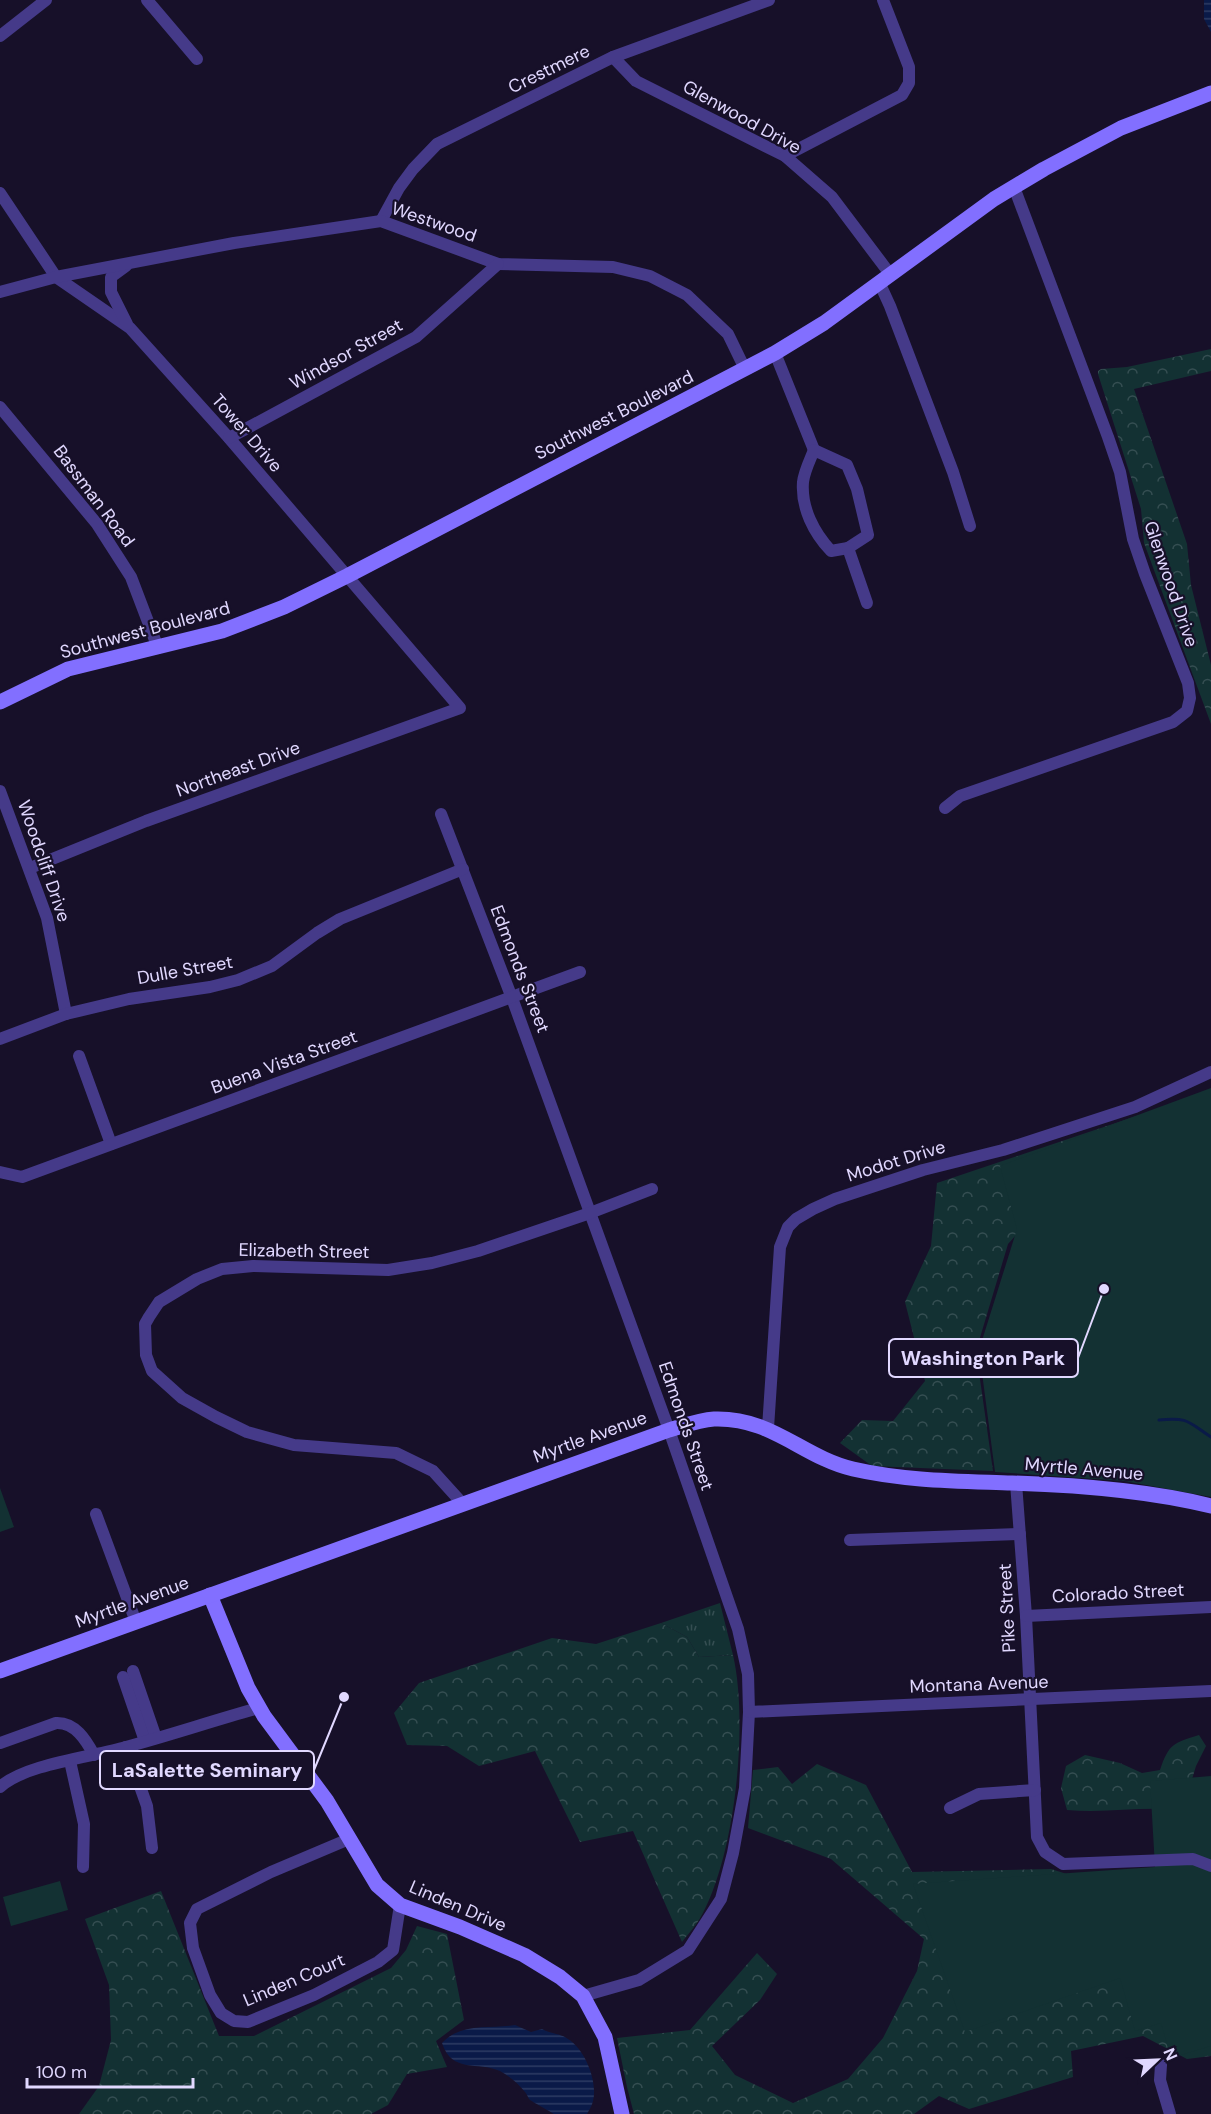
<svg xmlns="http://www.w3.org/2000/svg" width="1211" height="2114" font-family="'DM Sans',sans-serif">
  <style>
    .grass { fill: url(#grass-tufts) }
    .forest { fill: url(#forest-crowns) }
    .park { fill: #133133 }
    .water { fill: url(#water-rules) }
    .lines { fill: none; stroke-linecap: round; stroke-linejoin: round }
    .stream { stroke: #0a1a48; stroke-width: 3 }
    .street { stroke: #453a89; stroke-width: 12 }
    .secondary { stroke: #826fff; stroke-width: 15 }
    .labels { text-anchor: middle; stroke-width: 4.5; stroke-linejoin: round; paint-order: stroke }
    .street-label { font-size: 18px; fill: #e1d8ff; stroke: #171029 }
    .leader { fill: none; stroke: #e1d8ff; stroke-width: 2 }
    .callout-dot { fill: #e1d8ff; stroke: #171029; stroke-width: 2 }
    .callout { fill: #171029; stroke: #e1d8ff; stroke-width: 2 }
    .callout-label { font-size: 20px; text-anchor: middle; font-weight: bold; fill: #e1d8ff }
  </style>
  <defs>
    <pattern id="grass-tufts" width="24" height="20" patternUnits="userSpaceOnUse" patternTransform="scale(1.5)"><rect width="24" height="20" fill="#133133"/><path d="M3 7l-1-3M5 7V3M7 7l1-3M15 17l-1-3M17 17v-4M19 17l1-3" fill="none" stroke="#354e52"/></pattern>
    <pattern id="forest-crowns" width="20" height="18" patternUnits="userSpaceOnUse" patternTransform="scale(1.5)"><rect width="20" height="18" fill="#133133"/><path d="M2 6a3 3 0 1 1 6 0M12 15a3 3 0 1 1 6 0" fill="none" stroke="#354e52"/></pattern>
    <pattern id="water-rules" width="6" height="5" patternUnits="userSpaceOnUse" patternTransform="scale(1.5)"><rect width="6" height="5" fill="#0a1a48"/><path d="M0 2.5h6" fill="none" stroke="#2d3b63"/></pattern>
  </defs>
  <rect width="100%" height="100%" fill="#171029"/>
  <path class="grass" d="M 720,1603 L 733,1655 L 699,1657 L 687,1637 L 661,1623 Z"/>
  <g class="forest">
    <path d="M 1211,349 L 1211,371 L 1134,389 L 1187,544 L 1191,585 L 1211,665 L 1211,724 L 1144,543 L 1141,509 L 1098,374 L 1098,371 L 1101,369 L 1127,367 Z"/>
    <path d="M 1211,1091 L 1032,1217 L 1008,1244 L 976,1351 L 993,1471 L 872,1466 L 840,1443 L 862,1420 L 893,1421 L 925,1381 L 905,1302 L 931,1246 L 937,1183 Z"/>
    <path d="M 661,1623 L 687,1637 L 699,1657 L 733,1655 C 749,1724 735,1860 699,1920 C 694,1928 687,1935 682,1942 L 633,1831 L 580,1842 L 535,1751 L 479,1766 L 447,1746 L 407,1745 L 394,1713 L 419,1683 L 552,1638 L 596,1644 Z"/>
    <path d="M 1199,1735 L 1206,1746 L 1196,1766 L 1189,1789 L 1165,1809 C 1131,1808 1101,1813 1067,1810 L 1061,1788 L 1066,1766 L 1085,1755 L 1120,1763 L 1142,1773 L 1160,1770 C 1169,1744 1173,1743 1199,1735 Z"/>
    <path d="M 817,1764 L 866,1785 L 912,1872 L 1051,1869 L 1073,1876 L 1211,1995 L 1211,2056 L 1187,2059 L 1143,2036 L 1071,2051 L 1073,2077 L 969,2109 L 939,2096 L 914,2114 L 634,2114 L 627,2087 L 617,2038 L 690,2030 L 757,1953 L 777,1974 L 760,2000 L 712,2046 L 735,2075 L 793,2103 L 848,2079 L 883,2038 L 917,1971 L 924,1939 L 831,1859 L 748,1828 L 753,1770 L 778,1767 L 792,1784 Z"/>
    <path d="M 161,1891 L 219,2036 L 254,2036 L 391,1968 L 406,1950 L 417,1926 L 447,1934 L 464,2020 L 436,2041 L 447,2067 L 407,2074 L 388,2105 L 371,2114 L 79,2114 L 99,2086 L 111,2040 L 109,1985 L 85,1919 Z"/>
  </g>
  <g class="park">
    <path d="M 1211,1088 L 1211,1497 L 1124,1481 L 995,1472 L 979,1350 L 1017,1229 L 1000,1166 Z"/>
    <path d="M 0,1488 L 14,1527 L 0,1532 Z"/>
    <path d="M 1211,1776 L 1211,2046 L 1171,2058 L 1161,2023 L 1135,2031 L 1120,1978 L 965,2032 L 913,1884 L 1155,1867 L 1150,1781 Z"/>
    <path d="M 60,1881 L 68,1910 L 11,1926 L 3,1897 Z"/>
  </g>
  <g class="water">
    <path d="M 1204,0 L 1211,0 L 1211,32 L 1204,19 Z"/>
    <path d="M 515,2025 L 531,2032 L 542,2029 C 550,2034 560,2033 568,2039 C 585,2049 598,2082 593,2101 C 592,2106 589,2110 587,2114 C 578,2114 563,2114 554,2114 C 553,2113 531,2101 530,2100 C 528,2098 527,2094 525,2092 C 518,2083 509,2076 500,2071 C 478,2061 452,2074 442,2043 C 461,2022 491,2029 515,2025 Z"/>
  </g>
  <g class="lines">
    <path class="stream" d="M 1159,1420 C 1189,1417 1188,1422 1211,1437"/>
    <g class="street">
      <path d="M 147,0 L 197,59"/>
      <path d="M 0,36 L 46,0"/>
      <path d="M 613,57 L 636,81 L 785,156 L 832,197 L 890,274"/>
      <path d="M 785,156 L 902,95 L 909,83 L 909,67 L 883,0"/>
      <path d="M 0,193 L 56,277 L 130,328 L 229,438 L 460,708 L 146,821 L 30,868"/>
      <path d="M 381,221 L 399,188 L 413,169 L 437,144 L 613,57 L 769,0"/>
      <path d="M 126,266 L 111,277 L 111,292 L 127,324"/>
      <path d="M 879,282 L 890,306 L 953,472 L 970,526"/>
      <path d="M 0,292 L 56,277 L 234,243 L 381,221 L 498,264 L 613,267 L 650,276 L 687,295 L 728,334 L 745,369"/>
      <path d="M 775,353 L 814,450"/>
      <path d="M 0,407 L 97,524 L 131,577 L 158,648"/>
      <path d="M 229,438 L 416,337 L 498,264"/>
      <path d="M 814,450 L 847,465 L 857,489 L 868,535 L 848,548 L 831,551 C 814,533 801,508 803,482 C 804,472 810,460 814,450 Z"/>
      <path d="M 848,548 L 867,603"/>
      <path d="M 0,791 L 47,918 L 66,1014"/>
      <path d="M 945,808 L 960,796 L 1173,722 L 1187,711 L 1190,698 L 1188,683 L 1145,574 L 1133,539 L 1120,472 L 1108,437 L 1014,187"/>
      <path d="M 441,814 L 512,998 L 669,1430 L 738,1629 L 748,1674 L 749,1712 L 745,1788 L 733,1853 L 721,1899 L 688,1950 L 639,1980 L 583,1996"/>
      <path d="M 0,1039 L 66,1014 L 129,999 L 210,987 L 238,980 L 272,966 L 317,933 L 340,919 L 463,869"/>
      <path d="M 79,1056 L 111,1144"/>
      <path d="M 0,1172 L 22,1177 L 580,972"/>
      <path d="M 768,1428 L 780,1247 L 788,1227 L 796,1219 L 813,1209 L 835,1199 L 923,1170 L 1003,1150 L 1135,1107 L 1211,1072"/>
      <path d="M 1016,1483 L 1026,1616 L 1037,1837 L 1045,1852 L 1063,1864 L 1193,1859 L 1211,1866"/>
      <path d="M 462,1503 L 433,1471 L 396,1453 L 294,1445 L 247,1432 L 216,1417 L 182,1398 L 152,1371 L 146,1355 L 145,1324 L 149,1317 L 159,1302 L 197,1279 L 222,1269 L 253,1266 L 388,1270 L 432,1263 L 478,1251 L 590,1213 L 652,1189"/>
      <path d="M 96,1514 L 136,1622"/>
      <path d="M 850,1540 L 1020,1534"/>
      <path d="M 1026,1616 L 1211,1607"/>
      <path d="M 133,1671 L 156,1738"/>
      <path d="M 123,1677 L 145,1741"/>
      <path d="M 749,1712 L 1211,1691"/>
      <path d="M 0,1743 L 56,1723 C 75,1722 86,1740 94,1755"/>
      <path d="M 126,1747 L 147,1806 L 152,1848"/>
      <path d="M 70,1761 L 84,1824 L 83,1867"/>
      <path d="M 0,1787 C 25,1764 92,1757 126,1747 C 171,1735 215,1720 259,1708"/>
      <path d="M 950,1808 L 979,1794 L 1035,1790"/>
      <path d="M 349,1839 L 271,1872 L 197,1909 L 190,1923 L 193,1948 L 210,1995 L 221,2013 L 234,2021 L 248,2022 L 314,1995 L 378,1962 L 393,1950 L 400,1905"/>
      <path d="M 1161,2065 L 1160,2080 L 1170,2114"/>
    </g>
    <g class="secondary">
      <path d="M 0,702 L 68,669 L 222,631 L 284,607 L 347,576 L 775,353 L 824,323 L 994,199 L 1044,169 L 1121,128 L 1211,93"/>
      <path d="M 210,1595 L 248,1688 L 264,1716 L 327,1801 L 377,1885 L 400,1905 L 460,1927 L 524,1955 L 560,1977 L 583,1996 L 605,2037 L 622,2114"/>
      <path d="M 0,1671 L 669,1430 C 683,1426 699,1420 714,1419 C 772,1417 802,1457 853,1469 C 905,1481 959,1481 1012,1483 C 1078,1485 1147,1490 1211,1506"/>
    </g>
  </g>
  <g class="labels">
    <g class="street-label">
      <text transform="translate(549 69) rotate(-26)" y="6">Crestmere</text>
      <text transform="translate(742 117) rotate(29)" y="6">Glenwood Drive</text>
      <text transform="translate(434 222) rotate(19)" y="6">Westwood</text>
      <text transform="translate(346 354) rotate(-29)" y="6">Windsor Street</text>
      <text transform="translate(614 415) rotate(-27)" y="6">Southwest Boulevard</text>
      <text transform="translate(247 433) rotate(49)" y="6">Tower Drive</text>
      <text transform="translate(94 496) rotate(53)" y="6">Bassman Road</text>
      <text transform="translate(1171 584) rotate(71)" y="6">Glenwood Drive</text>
      <text transform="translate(145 630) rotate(-15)" y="6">Southwest Boulevard</text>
      <text transform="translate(238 769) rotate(-20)" y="6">Northeast Drive</text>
      <text transform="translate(44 861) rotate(71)" y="6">Woodcliff Drive</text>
      <text transform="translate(520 969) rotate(69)" y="6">Edmonds Street</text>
      <text transform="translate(185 970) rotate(-10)" y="6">Dulle Street</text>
      <text transform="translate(284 1062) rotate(-20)" y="6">Buena Vista Street</text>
      <text transform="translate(896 1161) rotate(-17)" y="6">Modot Drive</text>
      <text transform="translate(304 1251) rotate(1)" y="6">Elizabeth Street</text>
      <text transform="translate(686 1426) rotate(71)" y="6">Edmonds Street</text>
      <text transform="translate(590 1437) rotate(-20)" y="6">Myrtle Avenue</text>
      <text transform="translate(1084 1469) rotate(5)" y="6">Myrtle Avenue</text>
      <text transform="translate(1118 1593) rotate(-3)" y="6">Colorado Street</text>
      <text transform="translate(132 1602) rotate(-20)" y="6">Myrtle Avenue</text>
      <text transform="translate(1007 1608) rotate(-93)" y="6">Pike Street</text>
      <text transform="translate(979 1684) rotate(-2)" y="6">Montana Avenue</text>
      <text transform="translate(458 1906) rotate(23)" y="6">Linden Drive</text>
      <text transform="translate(294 1980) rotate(-23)" y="6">Linden Court</text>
    </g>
  </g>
  <path class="leader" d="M1104 1289L1078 1358M344 1697L314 1770"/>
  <g class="callout-dot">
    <circle cx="1104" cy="1289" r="6"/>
    <circle cx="344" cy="1697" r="6"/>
  </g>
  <g class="callout">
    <rect x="889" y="1339" width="189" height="38" rx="6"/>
    <rect x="100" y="1751" width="214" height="38" rx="6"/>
  </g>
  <g class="callout-label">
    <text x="983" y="1365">Washington Park</text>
    <text x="207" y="1777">LaSalette Seminary</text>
  </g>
  <g transform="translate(1157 2060) rotate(67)" stroke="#171029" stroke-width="4.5" paint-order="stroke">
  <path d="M0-4.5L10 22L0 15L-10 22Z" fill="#e1d8ff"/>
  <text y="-9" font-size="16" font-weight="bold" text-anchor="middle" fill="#e1d8ff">N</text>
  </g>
  <path d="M27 2078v9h166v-9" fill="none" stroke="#e1d8ff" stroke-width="3"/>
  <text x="36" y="2078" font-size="18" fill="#e1d8ff" stroke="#171029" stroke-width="4.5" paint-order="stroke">100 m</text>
</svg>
